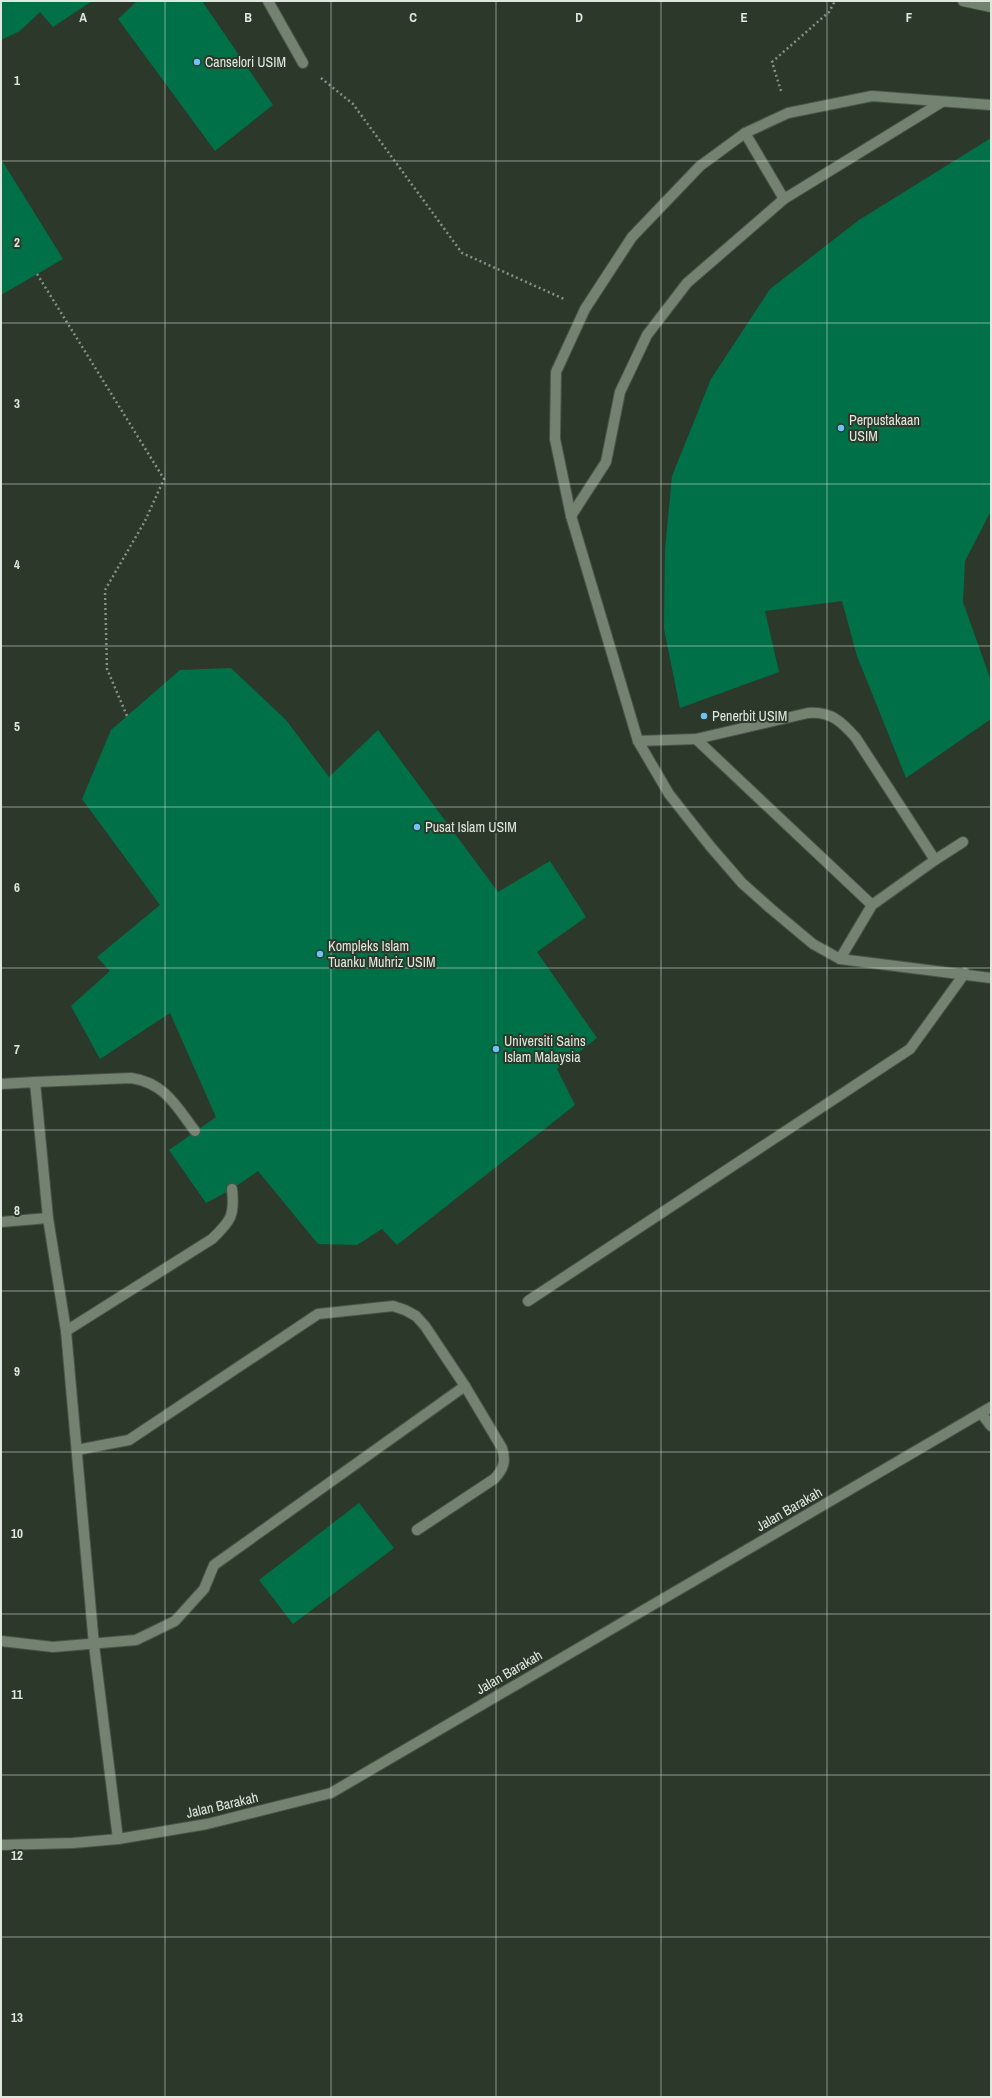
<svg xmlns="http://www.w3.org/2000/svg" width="992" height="2098" font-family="'Archivo Narrow',sans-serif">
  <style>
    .building { fill: #007049 }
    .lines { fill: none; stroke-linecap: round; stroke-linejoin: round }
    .service-casing { stroke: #495448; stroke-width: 12 }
    .minor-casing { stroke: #495448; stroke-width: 12 }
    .path { stroke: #879185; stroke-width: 2.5; stroke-dasharray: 2 3; stroke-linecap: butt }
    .service { stroke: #748272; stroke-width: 10 }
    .minor { stroke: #748272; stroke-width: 10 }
    .grid { fill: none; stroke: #dfe7de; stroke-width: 1; stroke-opacity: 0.55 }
    .poi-dot { fill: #6fc2f4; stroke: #2c392a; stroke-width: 1.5 }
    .labels { text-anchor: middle; stroke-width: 4; stroke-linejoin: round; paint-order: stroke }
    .poi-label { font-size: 14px; fill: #dfe7de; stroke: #2c392a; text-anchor: start }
    .street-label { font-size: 14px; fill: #dfe7de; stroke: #2c392a }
    .grid-label { font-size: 13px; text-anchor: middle; font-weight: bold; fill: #dfe7de; stroke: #2c392a; stroke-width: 4; stroke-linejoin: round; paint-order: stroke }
  </style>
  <rect width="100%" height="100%" fill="#2c392a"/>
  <g class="building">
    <path d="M 1,1 L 92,1 L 53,27 L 40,12 L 20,31 L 1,40 Z"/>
    <path d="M 137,1 L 202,1 L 273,105 L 215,151 L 118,19 Z"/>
    <path d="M 991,138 L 991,511 L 965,561 L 963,602 L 991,681 L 991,719 L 906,778 L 857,656 L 842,601 L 765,611 L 779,672 L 680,708 L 664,629 L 665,550 L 672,476 L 711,379 L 770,289 L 859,220 Z"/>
    <path d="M 1,159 L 63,259 L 1,295 Z"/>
    <path d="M 231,668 L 286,720 L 329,777 L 378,730 L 498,892 L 550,861 L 586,917 L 537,952 L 597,1038 L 557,1069 L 575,1105 L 397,1245 L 382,1229 L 357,1245 L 318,1244 L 258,1171 L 232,1189 L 206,1203 L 169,1150 L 216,1117 L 170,1013 L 100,1059 L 71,1006 L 110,971 L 97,957 L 160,905 L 82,799 L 111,730 L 180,670 Z"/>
    <path d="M 359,1503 L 394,1548 L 293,1624 L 259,1580 Z"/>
  </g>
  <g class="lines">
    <g class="service-casing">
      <g id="service">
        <path d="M 268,1 L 303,63"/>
        <path d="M 963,1 L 991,7"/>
        <path d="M 991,105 L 872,96 L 788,113 L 745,133 L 700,166 L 632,237 L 585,309 L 556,372 L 555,439 L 571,516 L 638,741 L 669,794 L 710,846 L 742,883 L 770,908 L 813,944 L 840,959 L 991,978"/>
        <path d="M 745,133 L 784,199"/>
        <path d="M 571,516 L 606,462 L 620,392 L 647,335 L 687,283 L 784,199 L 942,102"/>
        <path d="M 696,739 L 872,905"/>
        <path d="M 638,741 L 696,739 L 808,713 C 831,711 842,722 856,738 L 935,860"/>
        <path d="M 840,959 L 872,905 L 935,860 L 963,842"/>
        <path d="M 35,1082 L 131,1078 C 165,1083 176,1106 195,1131"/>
        <path d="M 1,1084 L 35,1082 L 48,1218 L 66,1331 L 94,1645 L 118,1839"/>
        <path d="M 1,1222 L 48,1218"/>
        <path d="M 528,1301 L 910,1049 L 965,973"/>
        <path d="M 66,1331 L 212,1239 C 231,1221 235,1215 232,1189"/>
        <path d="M 77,1450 L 129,1440 L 318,1314 L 393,1306 L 405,1310 L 416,1316 L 425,1326 L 465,1386"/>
        <path d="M 1,1641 L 53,1647 L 136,1640 L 175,1621 L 204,1589 L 214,1565 L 465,1386 L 502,1448 C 506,1461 504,1469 494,1479 L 417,1530"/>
      </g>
    </g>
    <g class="minor-casing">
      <g id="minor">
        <path d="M 981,1413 L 991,1426"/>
        <path d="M 1,1845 L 73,1843 L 118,1839 L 207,1824 L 331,1793 L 991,1407"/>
      </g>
    </g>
    <g class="path">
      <path d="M 321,78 L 353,104 L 462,253 L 564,299"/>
      <path d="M 781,91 L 772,62 L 829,12 L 835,1"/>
      <path d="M 37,274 L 164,479 L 145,521 L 105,590 L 107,669 L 127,716"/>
    </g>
    <use href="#service" class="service"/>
    <use href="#minor" class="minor"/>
  </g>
  <path class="grid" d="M 165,1 L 165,2097M 331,1 L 331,2097M 496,1 L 496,2097M 661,1 L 661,2097M 827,1 L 827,2097M 1,161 L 991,161M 1,323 L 991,323M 1,484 L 991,484M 1,646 L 991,646M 1,807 L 991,807M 1,968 L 991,968M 1,1130 L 991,1130M 1,1291 L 991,1291M 1,1452 L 991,1452M 1,1614 L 991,1614M 1,1775 L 991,1775M 1,1937 L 991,1937"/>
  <g class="poi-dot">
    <circle cx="197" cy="62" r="4"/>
    <circle cx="841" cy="428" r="4"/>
    <circle cx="704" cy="716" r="4"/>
    <circle cx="417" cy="827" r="4"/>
    <circle cx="320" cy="954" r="4"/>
    <circle cx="496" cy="1049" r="4"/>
  </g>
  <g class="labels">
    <g class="poi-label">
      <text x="205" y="67">Canselori USIM</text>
      <text x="849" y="425">Perpustakaan<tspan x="849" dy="16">USIM</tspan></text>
      <text x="712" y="721">Penerbit USIM</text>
      <text x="425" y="832">Pusat Islam USIM</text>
      <text x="328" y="951">Kompleks Islam<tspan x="328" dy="16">Tuanku Muhriz USIM</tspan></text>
      <text x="504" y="1046">Universiti Sains<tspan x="504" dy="16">Islam Malaysia</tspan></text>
    </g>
    <g class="street-label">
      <text transform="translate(789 1509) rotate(-30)" y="5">Jalan Barakah</text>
      <text transform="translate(509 1672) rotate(-30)" y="5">Jalan Barakah</text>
      <text transform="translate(222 1805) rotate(-13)" y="5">Jalan Barakah</text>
    </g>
  </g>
  <g class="grid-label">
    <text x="83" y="22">A</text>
    <text x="248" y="22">B</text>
    <text x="413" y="22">C</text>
    <text x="579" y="22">D</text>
    <text x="744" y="22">E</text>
    <text x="909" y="22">F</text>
    <text x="17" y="85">1</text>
    <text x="17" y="247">2</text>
    <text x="17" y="408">3</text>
    <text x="17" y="569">4</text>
    <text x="17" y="731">5</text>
    <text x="17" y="892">6</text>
    <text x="17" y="1054">7</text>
    <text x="17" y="1215">8</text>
    <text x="17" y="1376">9</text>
    <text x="17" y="1538">10</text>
    <text x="17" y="1699">11</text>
    <text x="17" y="1860">12</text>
    <text x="17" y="2022">13</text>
  </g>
  <rect width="992" height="2098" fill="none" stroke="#dfe7de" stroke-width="4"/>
</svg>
